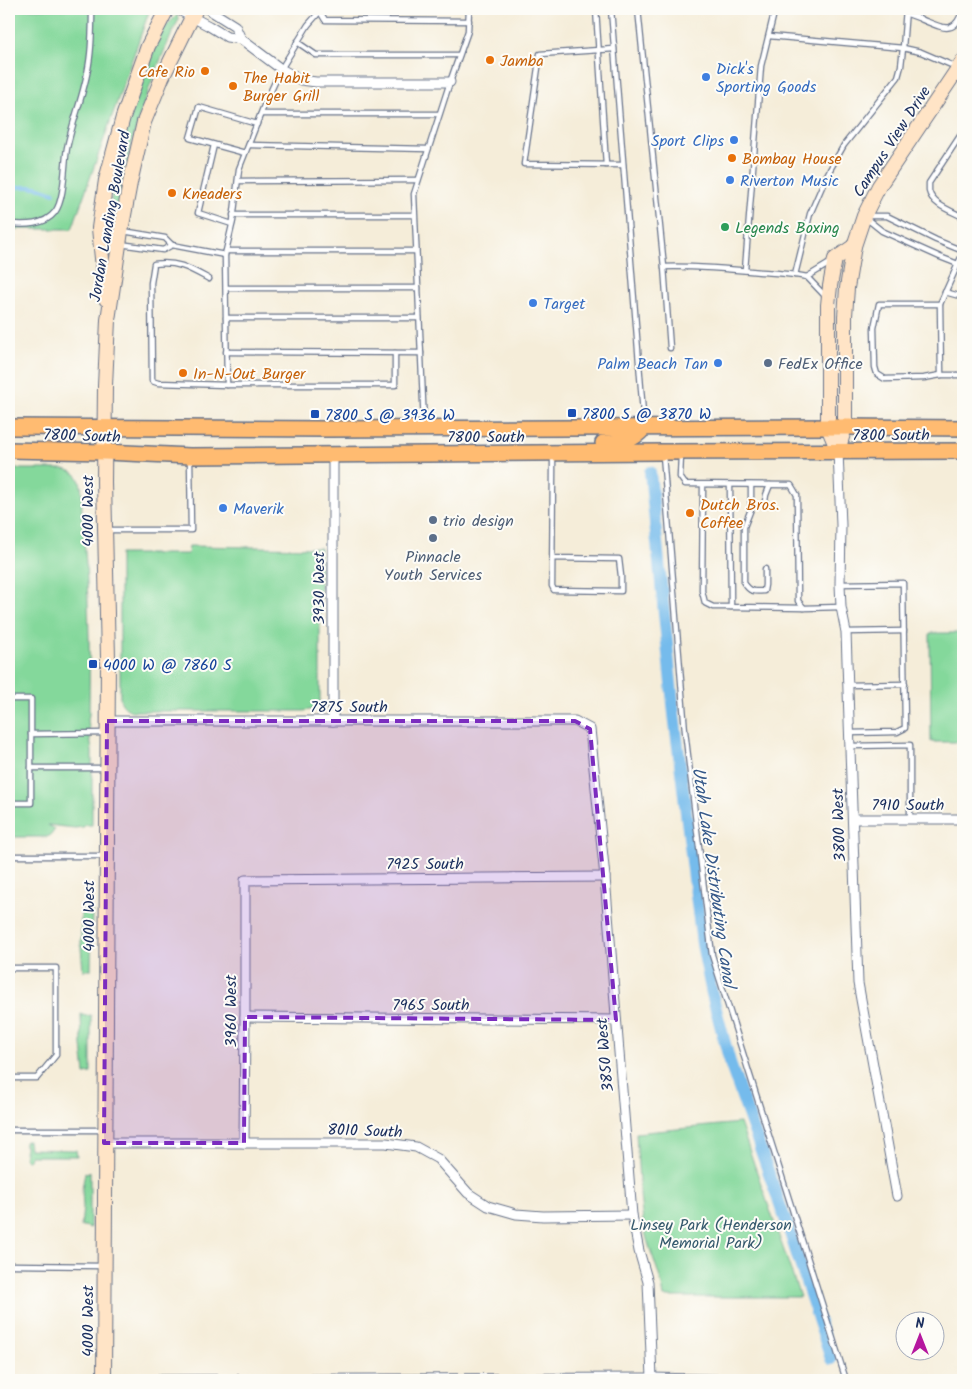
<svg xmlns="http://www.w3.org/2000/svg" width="972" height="1389" font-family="Kalam,sans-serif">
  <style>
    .green { fill: #84d89b; stroke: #50847c }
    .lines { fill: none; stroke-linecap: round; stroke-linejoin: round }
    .stream { stroke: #74bbec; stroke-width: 4 }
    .canal { stroke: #74bbec; stroke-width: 12 }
    .lane-casing { stroke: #677289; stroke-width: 7 }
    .street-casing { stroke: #677289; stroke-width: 11 }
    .secondary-casing { stroke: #677289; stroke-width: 16 }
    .primary-casing { stroke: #677289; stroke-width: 18 }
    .lane { stroke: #fff; stroke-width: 4.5 }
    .street { stroke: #fff; stroke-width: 9 }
    .secondary { stroke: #ffe4c6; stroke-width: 14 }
    .primary { stroke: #ffbb71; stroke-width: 15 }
    .marked { fill: #7b2cbf; fill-opacity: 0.2; stroke: #7b2cbf; stroke-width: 4; stroke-dasharray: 10 6; stroke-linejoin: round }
    .food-dot { fill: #e8710a; stroke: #fdfcf7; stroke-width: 2 }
    .shop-dot { fill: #3f7fe0; stroke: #fdfcf7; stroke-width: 2 }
    .leisure-dot { fill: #2e9e5b; stroke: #fdfcf7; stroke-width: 2 }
    .service-dot { fill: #5c6f8a; stroke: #fdfcf7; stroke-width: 2 }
    .transit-dot { fill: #1a4fb4; stroke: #fdfcf7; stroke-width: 2 }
    .labels { text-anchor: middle; stroke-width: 4; stroke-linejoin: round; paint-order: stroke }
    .food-label { font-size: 16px; fill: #c56008; stroke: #fdfcf7; text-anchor: start }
    .shop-label { font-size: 16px; fill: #366cbe; stroke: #fdfcf7; text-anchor: start }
    .street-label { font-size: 16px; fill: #1b2f5e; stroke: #fdfcf7 }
    .leisure-label { font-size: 16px; fill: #27864d; stroke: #fdfcf7; text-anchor: start }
    .service-label { font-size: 16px; fill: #4e5e75; stroke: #fdfcf7; text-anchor: start }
    .transit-label { font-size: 16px; fill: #164399; stroke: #fdfcf7; text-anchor: start }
    .park-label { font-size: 16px; fill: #35596d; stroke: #fdfcf7 }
    .water-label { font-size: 18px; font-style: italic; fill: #365989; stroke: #fdfcf7 }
  </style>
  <rect width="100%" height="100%" fill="#fdfcf7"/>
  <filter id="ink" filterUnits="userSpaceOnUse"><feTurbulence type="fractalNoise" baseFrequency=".02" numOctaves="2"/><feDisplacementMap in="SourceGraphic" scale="10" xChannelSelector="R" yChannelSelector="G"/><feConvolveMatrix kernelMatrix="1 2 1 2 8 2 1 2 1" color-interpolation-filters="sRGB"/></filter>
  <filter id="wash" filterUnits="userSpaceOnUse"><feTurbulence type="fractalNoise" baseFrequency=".0096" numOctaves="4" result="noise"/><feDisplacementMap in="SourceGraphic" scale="20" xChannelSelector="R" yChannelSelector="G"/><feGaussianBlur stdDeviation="1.12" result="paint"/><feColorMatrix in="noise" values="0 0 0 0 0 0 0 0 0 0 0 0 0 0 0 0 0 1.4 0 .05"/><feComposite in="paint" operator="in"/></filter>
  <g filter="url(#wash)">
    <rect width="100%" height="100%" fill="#f5edd9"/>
    <g class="green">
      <path d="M 9,9 L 150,9 L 72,229 L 9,229 Z"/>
      <path d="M 177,15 L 179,19 C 158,62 140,108 129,155 C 120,189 116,225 110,260 L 109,219 L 114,174 L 125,129 L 155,48 L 164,28 Z"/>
      <path d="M 9,469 L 64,469 C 71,471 76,473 79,479 C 84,491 81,505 82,518 C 89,583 90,649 89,714 L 88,720 L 92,752 L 92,825 L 86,825 L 83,827 L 75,828 L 48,825 L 55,829 L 51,835 L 47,837 L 9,837 Z"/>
      <path d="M 189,546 L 320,548 L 320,701 L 314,709 L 304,711 L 132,711 C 126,709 121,705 120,698 L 120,554 L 188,554 Z"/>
      <path d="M 930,633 L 963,633 L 963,742 L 931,742 Z"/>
      <path d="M 81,909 L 87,911 L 92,909 L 91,970 L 83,970 L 81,948 Z"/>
      <path d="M 81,1014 L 85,1016 L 91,1015 L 91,1073 L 85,1074 L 82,1045 Z"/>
      <path d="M 740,1123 L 800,1297 L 664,1297 C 661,1272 647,1248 643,1222 C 639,1193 638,1162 636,1133 Z"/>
      <path d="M 26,1141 L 28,1141 L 29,1149 L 76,1150 L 77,1156 L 30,1156 L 29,1160 L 26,1160 L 25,1158 L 25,1142 Z"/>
      <path d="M 85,1172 L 87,1173 L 90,1172 L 90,1228 L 85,1226 L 81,1227 L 83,1207 L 82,1189 Z"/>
    </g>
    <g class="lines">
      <path class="stream" d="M 9,187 L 37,187 L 54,193"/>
      <path class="canal" d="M 650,472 L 674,714 L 702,944 L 712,994 L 731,1066 L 788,1227 L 831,1359"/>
    </g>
  </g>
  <g filter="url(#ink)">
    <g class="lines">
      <g class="lane-casing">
        <g id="lane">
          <path d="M 596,9 L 606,165"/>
          <path d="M 611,9 L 644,426"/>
          <path d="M 638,9 L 664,267 L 670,348"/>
          <path d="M 319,10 L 325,20 L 469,21"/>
          <path d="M 905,13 C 911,15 917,17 923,20 C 943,28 955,36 963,9"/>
          <path d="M 769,36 L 903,48 L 921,52 L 956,67"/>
          <path d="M 297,42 L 316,55 L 459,55"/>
          <path d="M 614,49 L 540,54 L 524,164 L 623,165"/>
          <path d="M 261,114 L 439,114"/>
          <path d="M 963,135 L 960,136 L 929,183 C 929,186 929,189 929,191 C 932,205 952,211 963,217"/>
          <path d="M 214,145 L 198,213 L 232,224"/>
          <path d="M 249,145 L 428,149"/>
          <path d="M 245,153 L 190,138 L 199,107 L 257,124"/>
          <path d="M 238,181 L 418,180"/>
          <path d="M 233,215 L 414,215"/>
          <path d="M 867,216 L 887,216 L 936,240 L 963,251"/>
          <path d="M 867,219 L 882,231 L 940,257 L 963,266"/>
          <path d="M 9,224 C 25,225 44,226 55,212 C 65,199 64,165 67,148 C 73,119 85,92 89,63 C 92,45 92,27 92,9"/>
          <path d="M 123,231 L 165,238 L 172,245 L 225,255"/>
          <path d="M 120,244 L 163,250 L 172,245"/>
          <path d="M 226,251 L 416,251"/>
          <path d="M 664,267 C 697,266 729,269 761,272 C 776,273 792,274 807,277"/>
          <path d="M 745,270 L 761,66 L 775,9"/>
          <path d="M 795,275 L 810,214 L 827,175 L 844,145 L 898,77 L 901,66 L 903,48 L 906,9"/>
          <path d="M 209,279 C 189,268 178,261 154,264 L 151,283 L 152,381 L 158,383 L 227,385 L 395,385 L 395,353"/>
          <path d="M 226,288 L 418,288"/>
          <path d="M 945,292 L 963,297"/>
          <path d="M 826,297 L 807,277 L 830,263"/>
          <path d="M 940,304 L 879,304 L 874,328 L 875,367 L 877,374 L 885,379 L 924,378 L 941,375 L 963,375"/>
          <path d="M 226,318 L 419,318"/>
          <path d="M 226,352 L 421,353"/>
          <path d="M 941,375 L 940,304 L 963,253"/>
          <path d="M 227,385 L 225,255 L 233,221 L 239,169 L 263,108 L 281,69 L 308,25 L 322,9"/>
          <path d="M 424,425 L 414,194 L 450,82 L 468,31 L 469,9"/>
          <path d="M 663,455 L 685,731 L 712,955 L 846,1380"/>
          <path d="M 681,455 L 680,477 L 685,484 L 791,485 L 797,495 L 798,601 L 804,608 L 841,607"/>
          <path d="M 703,485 L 702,591 L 705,603 L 713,607 L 731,607"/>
          <path d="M 730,485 L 731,607 L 804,608"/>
          <path d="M 751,485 L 751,509 L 744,527 L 744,583 C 750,592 754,592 764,591 L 765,585 L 765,569"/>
          <path d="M 765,501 L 766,495 L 770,485"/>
          <path d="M 108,530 L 191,530 L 190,459"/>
          <path d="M 552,558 L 619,559 L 621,576 L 621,591 L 554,590 L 552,586 L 553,470 L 553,456"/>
          <path d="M 840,584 L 903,583 L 905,728 L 897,732 L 850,733"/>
          <path d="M 846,632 L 904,631"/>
          <path d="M 848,685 L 905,684"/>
          <path d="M 9,699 L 31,699 L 31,803 L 9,803"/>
          <path d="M 31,734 L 105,733"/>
          <path d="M 850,746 L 910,745 L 910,819"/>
          <path d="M 31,768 L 105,768"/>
          <path d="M 9,856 L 105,856"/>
          <path d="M 9,968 L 56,968 L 56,1055 L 37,1078 L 9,1078"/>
          <path d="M 9,1130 L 103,1130"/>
          <path d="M 13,1265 L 103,1266"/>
        </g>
      </g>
      <g class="street-casing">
        <g id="street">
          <path d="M 177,9 L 209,26 L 227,37 L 241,39 L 281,69 L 294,76 L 301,80 L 316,82 L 450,82"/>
          <path d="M 208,9 L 235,26 L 241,39"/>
          <path d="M 838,451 L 841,525 L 840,584 L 841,607 L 846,632 L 858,983 L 897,1196"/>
          <path d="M 333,454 L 333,721"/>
          <path d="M 107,721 L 575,721 L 590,729 L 605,877 L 632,1215 L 639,1251 L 648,1282 L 652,1378"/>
          <path d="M 853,819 L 963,819"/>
          <path d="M 245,1017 L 616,1020"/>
          <path d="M 104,1143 L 386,1143 L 416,1147 L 438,1159 L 468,1193 L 488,1206 L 516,1214 L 543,1216 L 632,1215"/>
          <path d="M 244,1143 L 245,1017 L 245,880 L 605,877"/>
          <path d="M 104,1380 L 652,1378 L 746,1380"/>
        </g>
      </g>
      <g class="secondary-casing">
        <g id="secondary">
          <path d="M 106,299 L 99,228 L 106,180 L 123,117 L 148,46 L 167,9"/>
          <path d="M 838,451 L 845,427 L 845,316 L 847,288 L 854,246 L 864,216 L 879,186 L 963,61"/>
          <path d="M 838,451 L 828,427 L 828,305 L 830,286 L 835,259 L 854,246"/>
          <path d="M 104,1380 L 108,658 L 104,482 L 105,386 L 108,320 L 121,231 L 130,183 L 144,122 L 162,78 L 196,9"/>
        </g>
      </g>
      <g class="primary-casing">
        <g id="primary">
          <path d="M 9,427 L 326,429 L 845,427 L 963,428"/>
          <path d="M 603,443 C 620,443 632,442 644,428"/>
          <path d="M 9,450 L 105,452 L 190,456 L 663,452 L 963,451"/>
        </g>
      </g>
      <use href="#lane" class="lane"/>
      <use href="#street" class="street"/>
      <use href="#secondary" class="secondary"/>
      <use href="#primary" class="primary"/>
    </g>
  </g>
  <path class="marked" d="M 107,721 L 575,721 L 590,729 L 616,1020 L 245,1017 L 244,1143 L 104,1143 Z"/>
  <g class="food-dot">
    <circle cx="490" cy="60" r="5"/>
    <circle cx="205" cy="71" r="5"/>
    <circle cx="233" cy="86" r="5"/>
    <circle cx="732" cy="158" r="5"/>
    <circle cx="172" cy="193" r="5"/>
    <circle cx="183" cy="373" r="5"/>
    <circle cx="690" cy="513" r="5"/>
  </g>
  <g class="shop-dot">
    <circle cx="706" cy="77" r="5"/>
    <circle cx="734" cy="140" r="5"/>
    <circle cx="730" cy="180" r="5"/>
    <circle cx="533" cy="303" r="5"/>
    <circle cx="718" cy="363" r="5"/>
    <circle cx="223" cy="508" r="5"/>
  </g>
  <circle class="leisure-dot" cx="725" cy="227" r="5"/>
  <g class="service-dot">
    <circle cx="768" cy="363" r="5"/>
    <circle cx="433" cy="520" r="5"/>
    <circle cx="433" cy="538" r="5"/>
  </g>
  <g class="transit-dot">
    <rect x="567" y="408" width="10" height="10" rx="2.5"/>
    <rect x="310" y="409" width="10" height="10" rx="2.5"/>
    <rect x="88" y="659" width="10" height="10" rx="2.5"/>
  </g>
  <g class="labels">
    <g class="food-label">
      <text x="500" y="66">Jamba</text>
      <text x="195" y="77" text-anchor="end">Cafe Rio</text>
      <text x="243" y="83">The Habit<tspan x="243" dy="18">Burger Grill</tspan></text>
      <text x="742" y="164">Bombay House</text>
      <text x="182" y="199">Kneaders</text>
      <text x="193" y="379">In-N-Out Burger</text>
      <text x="700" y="510">Dutch Bros.<tspan x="700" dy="18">Coffee</tspan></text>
    </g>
    <g class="shop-label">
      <text x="716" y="74">Dick's<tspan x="716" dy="18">Sporting Goods</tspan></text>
      <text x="724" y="146" text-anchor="end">Sport Clips</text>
      <text x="740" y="186">Riverton Music</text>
      <text x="543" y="309">Target</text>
      <text x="708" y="369" text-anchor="end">Palm Beach Tan</text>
      <text x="233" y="514">Maverik</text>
    </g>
    <g class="street-label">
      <text transform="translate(891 141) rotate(-57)" y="6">Campus View Drive</text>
      <text transform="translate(109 216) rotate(-80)" y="6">Jordan Landing Boulevard</text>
      <text x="891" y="440">7800 South</text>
      <text transform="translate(82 435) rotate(2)" y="6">7800 South</text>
      <text x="486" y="442">7800 South</text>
      <text transform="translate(87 511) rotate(-90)" y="6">4000 West</text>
      <text transform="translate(318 588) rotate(-90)" y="6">3930 West</text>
      <text x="349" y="712">7875 South</text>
      <text x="908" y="810">7910 South</text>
      <text transform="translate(838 825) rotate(-92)" y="6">3800 West</text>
      <text x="425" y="869">7925 South</text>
      <text transform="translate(88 916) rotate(-90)" y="6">4000 West</text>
      <text x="431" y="1010">7965 South</text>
      <text transform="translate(230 1011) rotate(-90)" y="6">3960 West</text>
      <text transform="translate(604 1055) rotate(-95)" y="6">3850 West</text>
      <text transform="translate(365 1130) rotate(2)" y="6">8010 South</text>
      <text transform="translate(87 1321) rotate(-90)" y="6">4000 West</text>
    </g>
    <g class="leisure-label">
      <text x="735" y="233">Legends Boxing</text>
    </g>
    <g class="service-label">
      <text x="778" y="369">FedEx Office</text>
      <text x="443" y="526">trio design</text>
      <text x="433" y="562" text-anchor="middle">Pinnacle<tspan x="433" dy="18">Youth Services</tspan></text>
    </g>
    <g class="transit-label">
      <text x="582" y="419">7800 S @ 3870 W</text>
      <text x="325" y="420">7800 S @ 3936 W</text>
      <text x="103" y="670">4000 W @ 7860 S</text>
    </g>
    <g class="park-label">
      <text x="711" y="1230">Linsey Park (Henderson<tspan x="711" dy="18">Memorial Park)</tspan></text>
    </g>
    <g class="water-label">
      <text transform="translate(714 877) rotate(82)" y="6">Utah Lake Distributing Canal</text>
    </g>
  </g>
  <rect width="972" height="1389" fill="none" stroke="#fdfcf7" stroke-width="30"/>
  <g transform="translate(920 1336)"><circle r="24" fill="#fdfcf7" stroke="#a3aaba"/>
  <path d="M0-4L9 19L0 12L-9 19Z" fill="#b5179e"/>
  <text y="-8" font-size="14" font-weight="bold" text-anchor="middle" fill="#1b2f5e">N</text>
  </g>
</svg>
